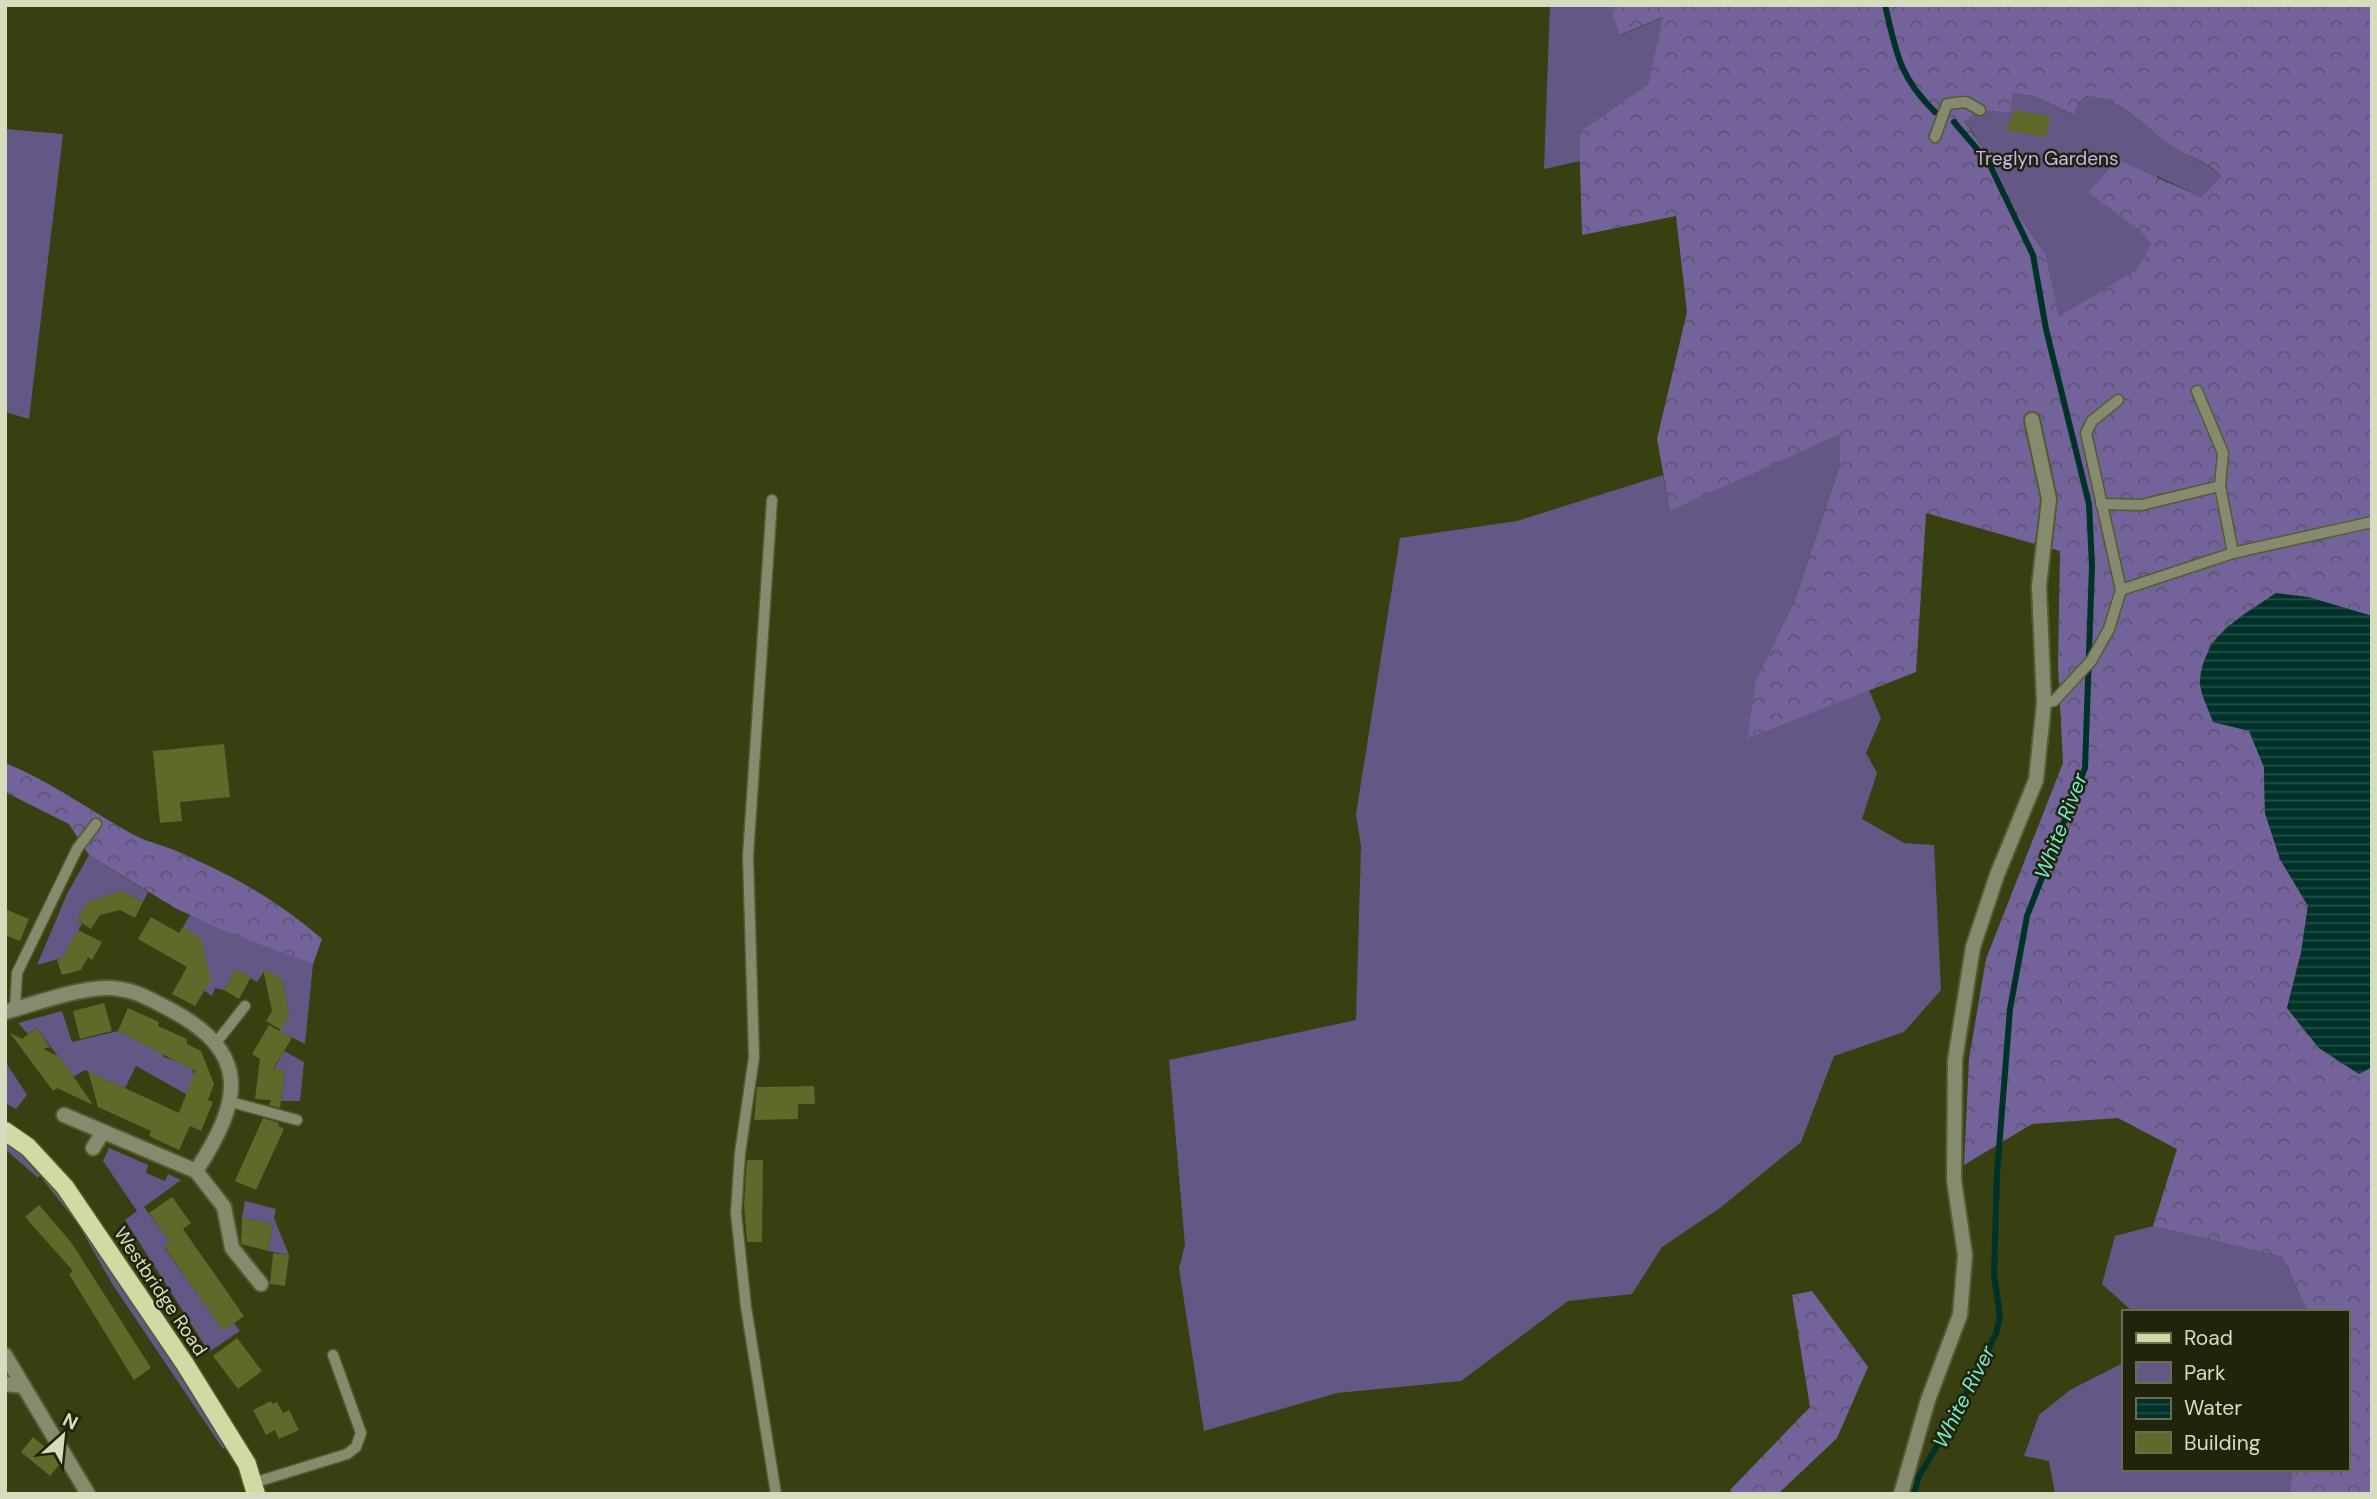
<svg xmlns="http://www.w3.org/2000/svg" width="2377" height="1499" font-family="'DM Sans',sans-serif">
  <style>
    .green { fill: #645785 }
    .forest { fill: url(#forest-crowns); fill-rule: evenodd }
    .water { fill: url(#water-rules) }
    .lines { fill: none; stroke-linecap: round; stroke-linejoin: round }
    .stream { stroke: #003229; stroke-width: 6 }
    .building { fill: #5f692a }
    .service-casing { stroke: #545b2f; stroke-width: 13 }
    .minor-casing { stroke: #545b2f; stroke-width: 18 }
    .primary-casing { stroke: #545b2f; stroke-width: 21 }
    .service { stroke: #868b70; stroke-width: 10 }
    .minor { stroke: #868b70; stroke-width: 14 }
    .primary { stroke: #d0dba4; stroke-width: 18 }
    .labels { text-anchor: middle; stroke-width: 5; stroke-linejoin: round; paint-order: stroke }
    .park-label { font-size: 19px; fill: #c7b4f6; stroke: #20240b }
    .street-label { font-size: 19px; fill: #d6ddbe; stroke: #20240b }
    .water-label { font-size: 21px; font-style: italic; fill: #71ebd0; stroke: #20240b }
  </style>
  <defs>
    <pattern id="forest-crowns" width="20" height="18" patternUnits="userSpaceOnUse" patternTransform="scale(1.75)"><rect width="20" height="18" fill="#74639b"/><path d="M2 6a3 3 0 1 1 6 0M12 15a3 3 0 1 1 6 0" fill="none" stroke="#5d546f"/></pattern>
    <pattern id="water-rules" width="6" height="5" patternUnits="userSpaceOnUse" patternTransform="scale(1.75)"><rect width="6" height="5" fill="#003229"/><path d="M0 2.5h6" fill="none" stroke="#244f46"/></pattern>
  </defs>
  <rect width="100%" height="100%" fill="#383f10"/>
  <g class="green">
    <path d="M 1550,5 L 1610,5 L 1621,35 L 1664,17 L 1648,84 L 1579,132 L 1580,161 L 1544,169 Z"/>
    <path d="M 2011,93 L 2034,96 L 2073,115 L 2078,103 L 2088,96 C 2129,102 2143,128 2175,148 C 2194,160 2203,159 2221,176 L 2201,197 L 2157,176 L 2139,230 L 2151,244 L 2137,269 L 2059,318 L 2046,255 L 2017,213 L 1995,165 L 1964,120 Z"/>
    <path d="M 5,129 L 63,134 L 29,419 L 5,412 Z"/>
    <path d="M 1840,433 L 1840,465 L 1795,600 L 1755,682 L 1749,737 L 1869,690 L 1881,718 L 1866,753 L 1877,773 L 1862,819 L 1904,843 L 1934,845 L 1941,990 L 1904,1032 L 1834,1056 L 1801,1142 L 1720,1208 L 1662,1247 L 1632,1294 L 1568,1301 L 1461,1381 L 1337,1393 L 1204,1431 L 1179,1268 L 1185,1245 L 1169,1060 L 1356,1020 L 1361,846 L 1356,814 L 1400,538 L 1517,521 L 1663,475 L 1670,511 Z"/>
    <path d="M 89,855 L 148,892 L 143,902 L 122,891 L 88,902 L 77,920 L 82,924 L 69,946 L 69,956 L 37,965 L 67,894 Z"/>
    <path d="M 190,915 L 313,964 L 305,1044 L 279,1031 L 289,1016 L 282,980 L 265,970 L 257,982 L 236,969 L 224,990 L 215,988 L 212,996 L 202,989 L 183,927 Z"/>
    <path d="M 62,1011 L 72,1042 L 118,1031 L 165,1049 L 163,1057 L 191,1065 L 197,1086 L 186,1094 L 136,1066 L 125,1088 L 85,1070 L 73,1077 L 37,1028 L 28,1034 L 18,1023 Z"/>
    <path d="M 284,1051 L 304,1062 L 300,1101 L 281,1101 L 285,1070 L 274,1069 Z"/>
    <path d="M 5,1061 L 27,1095 L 16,1109 L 5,1103 Z"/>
    <path d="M 5,1140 L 43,1171 L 38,1178 L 5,1149 Z"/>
    <path d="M 109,1148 L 148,1165 L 146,1173 L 165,1181 L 168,1174 L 181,1180 L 144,1207 L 170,1242 L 164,1247 L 223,1330 L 234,1323 L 240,1331 L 209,1352 L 125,1220 L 137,1211 L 103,1161 Z"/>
    <path d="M 47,1177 L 82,1220 L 230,1446 L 223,1449 L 111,1282 L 78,1224 L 43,1180 Z"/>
    <path d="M 245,1201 L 276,1209 L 274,1218 L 289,1255 L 268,1251 L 273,1224 L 242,1218 Z"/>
    <path d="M 2153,1226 L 2282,1257 L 2308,1312 L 2133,1312 L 2102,1284 L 2115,1236 Z"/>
    <path d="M 2123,1363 L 2123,1469 L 2293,1469 L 2289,1494 L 2055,1494 L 2049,1461 L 2024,1456 L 2039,1415 L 2070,1390 Z"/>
  </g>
  <g class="forest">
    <path d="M 1610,5 L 2372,5 L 2372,616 L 2308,597 L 2229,625 L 2210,645 L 2200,682 L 2213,722 L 2249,730 L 2264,767 L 2265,813 L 2280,859 L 2308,906 L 2301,953 L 2287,1008 L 2319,1048 L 2359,1074 L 2372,1067 L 2372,1494 L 2289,1494 L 2293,1469 L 2347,1469 L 2347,1312 L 2308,1312 L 2282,1257 L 2153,1226 L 2177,1149 L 2118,1118 L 2032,1124 L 1964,1165 L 1969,1059 L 1986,959 L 2063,763 L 2058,666 L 2060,551 L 1926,513 L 1916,672 L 1748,738 L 1755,682 L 1795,600 L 1840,465 L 1840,434 L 1670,511 L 1657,439 L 1687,312 L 1676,216 L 1582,235 L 1579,132 L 1648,84 L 1663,17 L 1620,35 ZM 2012,93 L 2034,96 L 2074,115 L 2078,103 L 2087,96 C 2129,101 2143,128 2175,148 C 2194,160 2203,158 2221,176 L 2201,197 L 2118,160 L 2088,192 L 2139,230 L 2151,244 L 2137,269 L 2059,317 L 2046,255 L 2017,213 L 1995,165 L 1964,121 L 1980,110 L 2011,112 Z"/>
    <path d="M 5,763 C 52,782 92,812 136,836 C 150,843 167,846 181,853 C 237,878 275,899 322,939 L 313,964 L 225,931 L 175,908 L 89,855 L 69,824 L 5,792 Z"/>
    <path d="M 1812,1291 L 1868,1367 L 1837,1438 L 1778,1494 L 1732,1494 L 1730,1490 L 1810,1407 L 1792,1295 Z"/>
  </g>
  <path class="water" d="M 2276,593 L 2308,597 L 2372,616 L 2372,1067 L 2359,1074 L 2319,1048 L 2287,1008 L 2301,953 L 2308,906 L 2280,859 L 2265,813 L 2264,767 L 2249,731 L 2213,722 C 2209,710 2199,692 2200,680 C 2204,635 2242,616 2276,593 Z"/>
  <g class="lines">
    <g class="stream">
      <path d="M 1885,5 C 1896,52 1899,77 1935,112"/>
      <path d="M 1914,1494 L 1919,1476 L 1956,1414 L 1996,1334 L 2000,1316 L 1994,1275 L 1997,1174 L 2010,1009 L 2027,916 L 2085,768 L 2092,566 L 2089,504 L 2046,329 L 2033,255 L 1989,163 L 1954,122"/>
    </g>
  </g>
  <g class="building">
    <path d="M 2015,110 L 2050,116 L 2046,137 L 2006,130 Z"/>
    <path d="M 224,744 L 230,797 L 180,802 L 182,821 L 160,823 L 153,751 Z"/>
    <path d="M 122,891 L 143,902 L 135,918 L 120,910 L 100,915 L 91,929 L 77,920 L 88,902 Z"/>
    <path d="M 5,909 L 29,919 L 20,941 L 5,935 Z"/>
    <path d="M 151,917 L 179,933 L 183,927 L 201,938 L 211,980 L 195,1006 L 172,994 L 187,967 L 138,939 Z"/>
    <path d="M 78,930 L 102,942 L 92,960 L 88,957 L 81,970 L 62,975 L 57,960 L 62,958 Z"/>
    <path d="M 236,969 L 251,977 L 239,999 L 224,990 Z"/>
    <path d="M 263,969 L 282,979 L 289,1016 L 281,1030 L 266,1021 L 272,1011 Z"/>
    <path d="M 104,1003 L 112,1031 L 80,1039 L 73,1011 Z"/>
    <path d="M 128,1008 L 159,1022 L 158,1026 L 187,1039 L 187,1044 L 201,1051 L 214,1084 L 208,1100 L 213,1102 L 201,1131 L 190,1126 L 179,1150 L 149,1136 L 151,1131 L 98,1107 L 88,1071 L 179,1113 L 195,1071 L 118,1031 Z"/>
    <path d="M 269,1025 L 292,1038 L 273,1069 L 285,1070 L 280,1108 L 269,1105 L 271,1100 L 255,1099 L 260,1059 L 252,1054 Z"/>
    <path d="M 37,1028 L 50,1047 L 43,1049 L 60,1057 L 93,1105 L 57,1088 L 53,1091 L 10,1033 L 22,1039 Z"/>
    <path d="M 814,1086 L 815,1104 L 798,1104 L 798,1119 L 754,1120 L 757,1087 Z"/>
    <path d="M 263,1118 L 279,1123 L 278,1126 L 284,1129 L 256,1190 L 235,1181 Z"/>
    <path d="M 747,1160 L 763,1160 L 762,1242 L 747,1242 L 744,1205 Z"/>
    <path d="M 172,1197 L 191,1223 L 183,1229 L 244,1316 L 223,1331 L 164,1246 L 170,1242 L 149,1213 Z"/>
    <path d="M 39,1205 L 71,1242 L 151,1368 L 134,1380 L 69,1274 L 73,1271 L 25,1217 Z"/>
    <path d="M 242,1218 L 273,1224 L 268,1251 L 241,1244 Z"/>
    <path d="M 273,1253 L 289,1255 L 285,1286 L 270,1284 Z"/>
    <path d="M 237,1338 L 262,1371 L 238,1389 L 213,1356 Z"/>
    <path d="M 271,1401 L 272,1404 L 277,1402 L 283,1413 L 289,1410 L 299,1430 L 279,1439 L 275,1430 L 266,1435 L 253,1410 Z"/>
    <path d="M 33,1437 L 52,1453 L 59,1465 L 50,1476 L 21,1452 Z"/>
  </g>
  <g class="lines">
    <g class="service-casing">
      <g id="service">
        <path d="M 1935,137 L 1947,104 L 1966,102 L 1980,110"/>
        <path d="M 2197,391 L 2223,453 L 2220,486 L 2233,553"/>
        <path d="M 772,500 L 748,856 L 754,1057 L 740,1153 L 736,1213 L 746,1307 L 776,1494"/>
        <path d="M 2101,504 L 2141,505 L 2220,486"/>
        <path d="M 2121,590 L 2233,553 L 2372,522"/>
        <path d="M 2044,703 L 2054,701 L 2091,661 L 2109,629 L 2121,590 L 2086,433 L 2092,421 L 2118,400"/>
        <path d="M 15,1009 L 17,973 L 77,849 L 96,824"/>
        <path d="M 215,1044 L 245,1006"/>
        <path d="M 231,1102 L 297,1120"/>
        <path d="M 253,1483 L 347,1454 L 356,1447 L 361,1433 L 333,1355"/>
      </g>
    </g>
    <g class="minor-casing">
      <g id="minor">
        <path d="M 5,1012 C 38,1003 71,990 104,988 C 130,987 148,998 169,1009 C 252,1052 242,1101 196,1171"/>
        <path d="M 64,1115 L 196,1171 L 224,1207 L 232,1248 L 261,1284"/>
        <path d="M 93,1148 L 103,1132"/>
        <path d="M 5,1355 L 88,1494"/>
        <path d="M 5,1384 L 23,1386"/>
        <path d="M 1901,1494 L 1928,1400 L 1960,1315 L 1965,1255 L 1954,1180 L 1955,1060 L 1973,947 L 1997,875 L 2036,780 L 2044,703 L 2039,586 L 2049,499 L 2032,420"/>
      </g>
    </g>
    <g class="primary-casing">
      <path id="primary" d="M 5,1131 L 28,1147 L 65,1187 L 185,1364 L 247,1464 L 256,1494"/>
    </g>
    <use href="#service" class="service"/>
    <use href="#minor" class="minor"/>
    <use href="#primary" class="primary"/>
  </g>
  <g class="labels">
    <g class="park-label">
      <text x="2047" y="165">Treglyn Gardens</text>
    </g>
    <g class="street-label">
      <text transform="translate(161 1291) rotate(56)" y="7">Westbridge Road</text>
    </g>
    <g class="water-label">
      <text transform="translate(2061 826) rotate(-69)" y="7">White River</text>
      <text transform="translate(1964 1397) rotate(-63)" y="7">White River</text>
    </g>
  </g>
  <rect width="2377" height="1499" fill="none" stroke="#d6ddbe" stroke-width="14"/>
  <rect x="2122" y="1310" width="228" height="161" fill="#20240b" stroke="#696e53" stroke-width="2"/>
  <rect x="2136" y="1333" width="35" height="10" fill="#d0dba4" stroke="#696e53" stroke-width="2"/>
  <text x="2184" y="1345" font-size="21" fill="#d6ddbe">Road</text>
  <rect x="2136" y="1362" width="35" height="21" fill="#645785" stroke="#696e53" stroke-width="2"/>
  <text x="2184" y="1380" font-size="21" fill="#d6ddbe">Park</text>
  <rect x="2136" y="1398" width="35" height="21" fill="url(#water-rules)" stroke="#696e53" stroke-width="2"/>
  <text x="2184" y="1415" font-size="21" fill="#d6ddbe">Water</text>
  <rect x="2136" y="1432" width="35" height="21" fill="#5f692a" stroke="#696e53" stroke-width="2"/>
  <text x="2184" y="1450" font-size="21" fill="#d6ddbe">Building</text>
  <g transform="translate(63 1436) rotate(27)" stroke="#20240b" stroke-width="5" paint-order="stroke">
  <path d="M0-5L12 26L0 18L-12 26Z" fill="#d6ddbe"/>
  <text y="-10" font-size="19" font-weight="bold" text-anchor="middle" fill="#d6ddbe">N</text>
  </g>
</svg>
